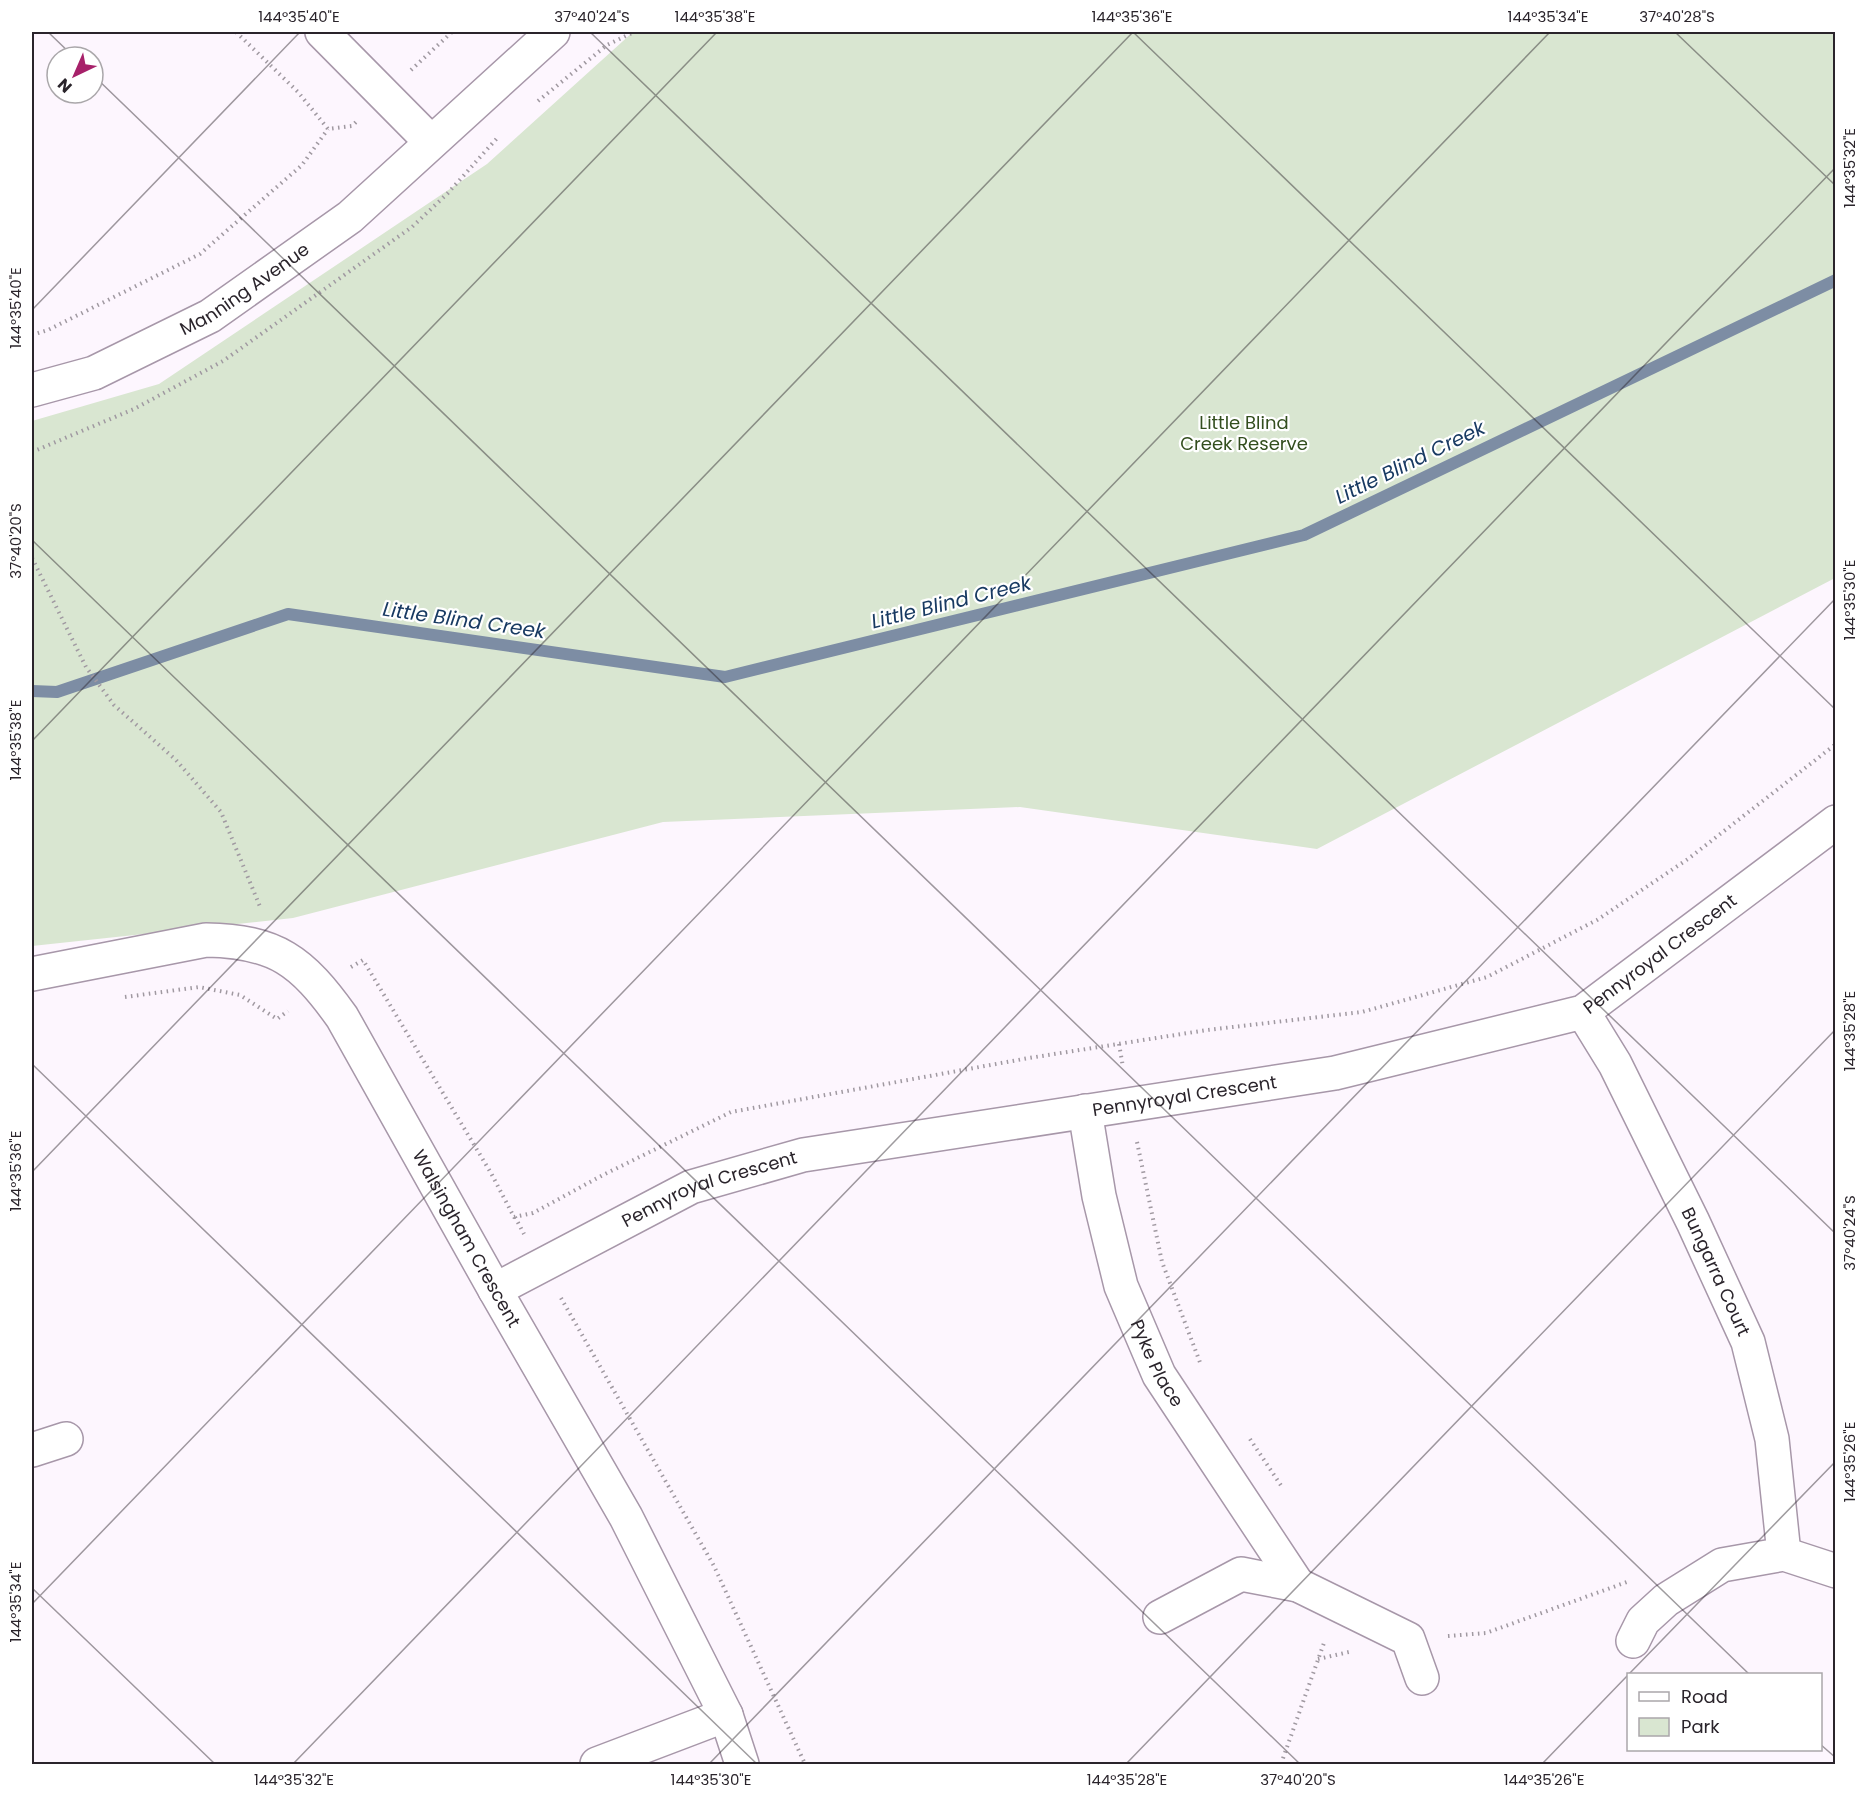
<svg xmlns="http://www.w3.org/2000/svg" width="1867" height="1796" font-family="Poppins,sans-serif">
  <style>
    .green { fill: #d9e6d1 }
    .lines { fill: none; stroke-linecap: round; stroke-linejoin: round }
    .stream { stroke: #7d8da4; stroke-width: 12 }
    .minor-casing { stroke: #a797a9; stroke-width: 36 }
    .path { stroke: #a099a1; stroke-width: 4; stroke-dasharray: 1.5 4.5; stroke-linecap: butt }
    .minor { stroke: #fff; stroke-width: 33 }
    .ticks { fill: none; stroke: #2a242b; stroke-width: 1.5; stroke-opacity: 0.45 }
    .labels { text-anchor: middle; stroke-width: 4.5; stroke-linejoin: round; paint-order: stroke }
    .street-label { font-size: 18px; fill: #2a242b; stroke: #fff }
    .park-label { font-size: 18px; fill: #334e1e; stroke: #fff }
    .water-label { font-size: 20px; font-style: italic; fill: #183a62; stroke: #fff }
    .neatline { fill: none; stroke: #2a242b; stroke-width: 2 }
    .ticks-label { font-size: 15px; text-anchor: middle; fill: #2a242b }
  </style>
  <rect width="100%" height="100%" fill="#fdf6fe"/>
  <path class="green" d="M 633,32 L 1835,32 L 1835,578 L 1317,849 L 1020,807 L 663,822 L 293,918 L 32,946 L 32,421 L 159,384 L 487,164 Z"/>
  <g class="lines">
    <path class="stream" d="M 32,691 L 57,692 L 288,614 L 725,677 L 1304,535 L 1836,280"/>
    <g class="minor-casing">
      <g id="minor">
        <path d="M 322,32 L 431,142"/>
        <path id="s1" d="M 32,390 L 94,373 L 210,316 L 350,217 L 553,32"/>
        <path id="s2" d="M 32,974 L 206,940 C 276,941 302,961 342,1017 L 495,1290 L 626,1517 L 726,1715 L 742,1764"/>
        <path id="s3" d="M 1583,1012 L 1615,1064 L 1693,1222 L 1748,1342 L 1772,1439 L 1784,1554"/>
        <path id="s4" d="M 1085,1111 L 1099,1196 L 1121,1286 L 1159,1375 L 1298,1585"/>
        <path id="s5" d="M 495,1290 L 691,1187 L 803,1155 L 1335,1073 L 1583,1012 L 1836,822"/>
        <path d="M 32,1450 L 66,1439"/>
        <path d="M 1160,1617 L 1241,1574 L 1298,1585 L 1408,1639 L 1422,1678"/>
        <path d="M 1633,1641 L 1643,1621 L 1666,1600 L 1722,1565 L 1784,1554 L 1836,1571"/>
        <path d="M 597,1764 L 726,1715"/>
      </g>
    </g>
    <g class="path">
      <path d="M 236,32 L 298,92 L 328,129 L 352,126 L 358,120"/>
      <path d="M 411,70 L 452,32"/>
      <path d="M 538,101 L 607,45 L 634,32"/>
      <path d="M 32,335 L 48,330 L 200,254 L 302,165 L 328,129"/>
      <path d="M 32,452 L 134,409 L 223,361 L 412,227 L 448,193 L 499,136"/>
      <path d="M 32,558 L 86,667 L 114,705 L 176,760 L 221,812 L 261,909"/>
      <path d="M 351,967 L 363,960 L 491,1173 L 514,1217 L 533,1213 L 603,1175 L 731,1112 L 1029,1058 L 1207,1030 L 1362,1012 L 1487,977 L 1597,920 L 1688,859 L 1836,744"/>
      <path d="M 125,997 L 199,987 L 240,995 L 277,1019 L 288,1011"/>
      <path d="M 1119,1044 L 1123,1067"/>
      <path d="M 1137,1142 L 1162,1262 L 1201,1365"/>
      <path d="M 515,1217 L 524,1234"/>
      <path d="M 561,1298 L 714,1566 L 805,1764"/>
      <path d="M 1250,1439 L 1282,1487"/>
      <path d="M 1448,1636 L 1486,1633 L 1627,1582"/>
      <path d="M 1318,1659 L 1349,1652"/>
      <path d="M 1281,1764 L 1325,1640"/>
    </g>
    <use href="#minor" class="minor"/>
  </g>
  <path class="ticks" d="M 48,32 L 74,57M 590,32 L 1836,1234M 1133,32 L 1836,710M 1675,32 L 1836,186M 93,75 L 1749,1674M 32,310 L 300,32M 32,540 L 1300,1764M 32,741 L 717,32M 32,1064 L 757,1764M 32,1172 L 1133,32M 32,1588 L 215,1764M 32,1604 L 1550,32M 1629,1674 L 1836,1461M 1820,1744 L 1836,1758M 293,1764 L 1836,167M 709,1764 L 1836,598M 1126,1764 L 1836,1029M 1542,1764 L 1628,1675"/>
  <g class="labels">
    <g class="street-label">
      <text dy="6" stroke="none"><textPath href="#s1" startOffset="237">Manning Avenue</textPath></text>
      <text dy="6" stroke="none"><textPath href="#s5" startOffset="1228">Pennyroyal Crescent</textPath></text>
      <text dy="6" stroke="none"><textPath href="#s5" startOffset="724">Pennyroyal Crescent</textPath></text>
      <text dy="6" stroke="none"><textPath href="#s5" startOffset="238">Pennyroyal Crescent</textPath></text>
      <text dy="6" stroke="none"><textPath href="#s2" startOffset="596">Walsingham Crescent</textPath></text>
      <text dy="6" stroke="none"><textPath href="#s3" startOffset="292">Bungarra Court</textPath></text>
      <text dy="6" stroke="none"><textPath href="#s4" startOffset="264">Pyke Place</textPath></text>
    </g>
    <g class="park-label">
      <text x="1244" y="429">Little Blind<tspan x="1244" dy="21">Creek Reserve</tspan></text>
    </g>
    <g class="water-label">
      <text transform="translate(1410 462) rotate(-26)" y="7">Little Blind Creek</text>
      <text transform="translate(951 602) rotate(-14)" y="7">Little Blind Creek</text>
      <text transform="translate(464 620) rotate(8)" y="7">Little Blind Creek</text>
    </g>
  </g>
  <rect width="1867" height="1796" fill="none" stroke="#ffffff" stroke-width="66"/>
  <rect x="1627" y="1673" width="195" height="78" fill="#ffffff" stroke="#aaa7aa" stroke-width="1.5"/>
  <rect x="1639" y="1692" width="30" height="9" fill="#ffffff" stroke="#aaa7aa" stroke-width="1.5"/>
  <text x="1681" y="1703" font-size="18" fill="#2a242b">Road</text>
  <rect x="1639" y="1718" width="30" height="18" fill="#d9e6d1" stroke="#aaa7aa" stroke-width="1.5"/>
  <text x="1681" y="1733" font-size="18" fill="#2a242b">Park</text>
  <g transform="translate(75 75) rotate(224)"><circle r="28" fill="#ffffff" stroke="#aaa7aa" stroke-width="1.5"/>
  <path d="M0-4.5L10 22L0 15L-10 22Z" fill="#a7216a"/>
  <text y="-9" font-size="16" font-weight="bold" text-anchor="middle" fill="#2a242b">N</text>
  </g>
  <rect x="33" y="33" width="1801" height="1730" class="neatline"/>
  <g class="ticks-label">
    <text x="299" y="22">144°35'40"E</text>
    <text x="592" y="22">37°40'24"S</text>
    <text x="715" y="22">144°35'38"E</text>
    <text x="1132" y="22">144°35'36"E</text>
    <text x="1548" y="22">144°35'34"E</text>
    <text x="1677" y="22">37°40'28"S</text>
    <text transform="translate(1850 168) rotate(-90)" y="5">144°35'32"E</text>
    <text transform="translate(16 308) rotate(-90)" y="5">144°35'40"E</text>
    <text transform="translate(16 541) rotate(-90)" y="5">37°40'20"S</text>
    <text transform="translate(1850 600) rotate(-90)" y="5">144°35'30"E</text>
    <text transform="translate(16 740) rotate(-90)" y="5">144°35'38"E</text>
    <text transform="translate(1850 1031) rotate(-90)" y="5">144°35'28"E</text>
    <text transform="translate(16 1171) rotate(-90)" y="5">144°35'36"E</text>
    <text transform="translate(1850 1233) rotate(-90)" y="5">37°40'24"S</text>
    <text transform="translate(1850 1462) rotate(-90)" y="5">144°35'26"E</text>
    <text transform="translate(16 1602) rotate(-90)" y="5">144°35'34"E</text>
    <text x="294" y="1785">144°35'32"E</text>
    <text x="711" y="1785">144°35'30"E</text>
    <text x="1127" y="1785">144°35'28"E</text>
    <text x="1298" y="1785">37°40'20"S</text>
    <text x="1544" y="1785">144°35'26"E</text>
  </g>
</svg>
